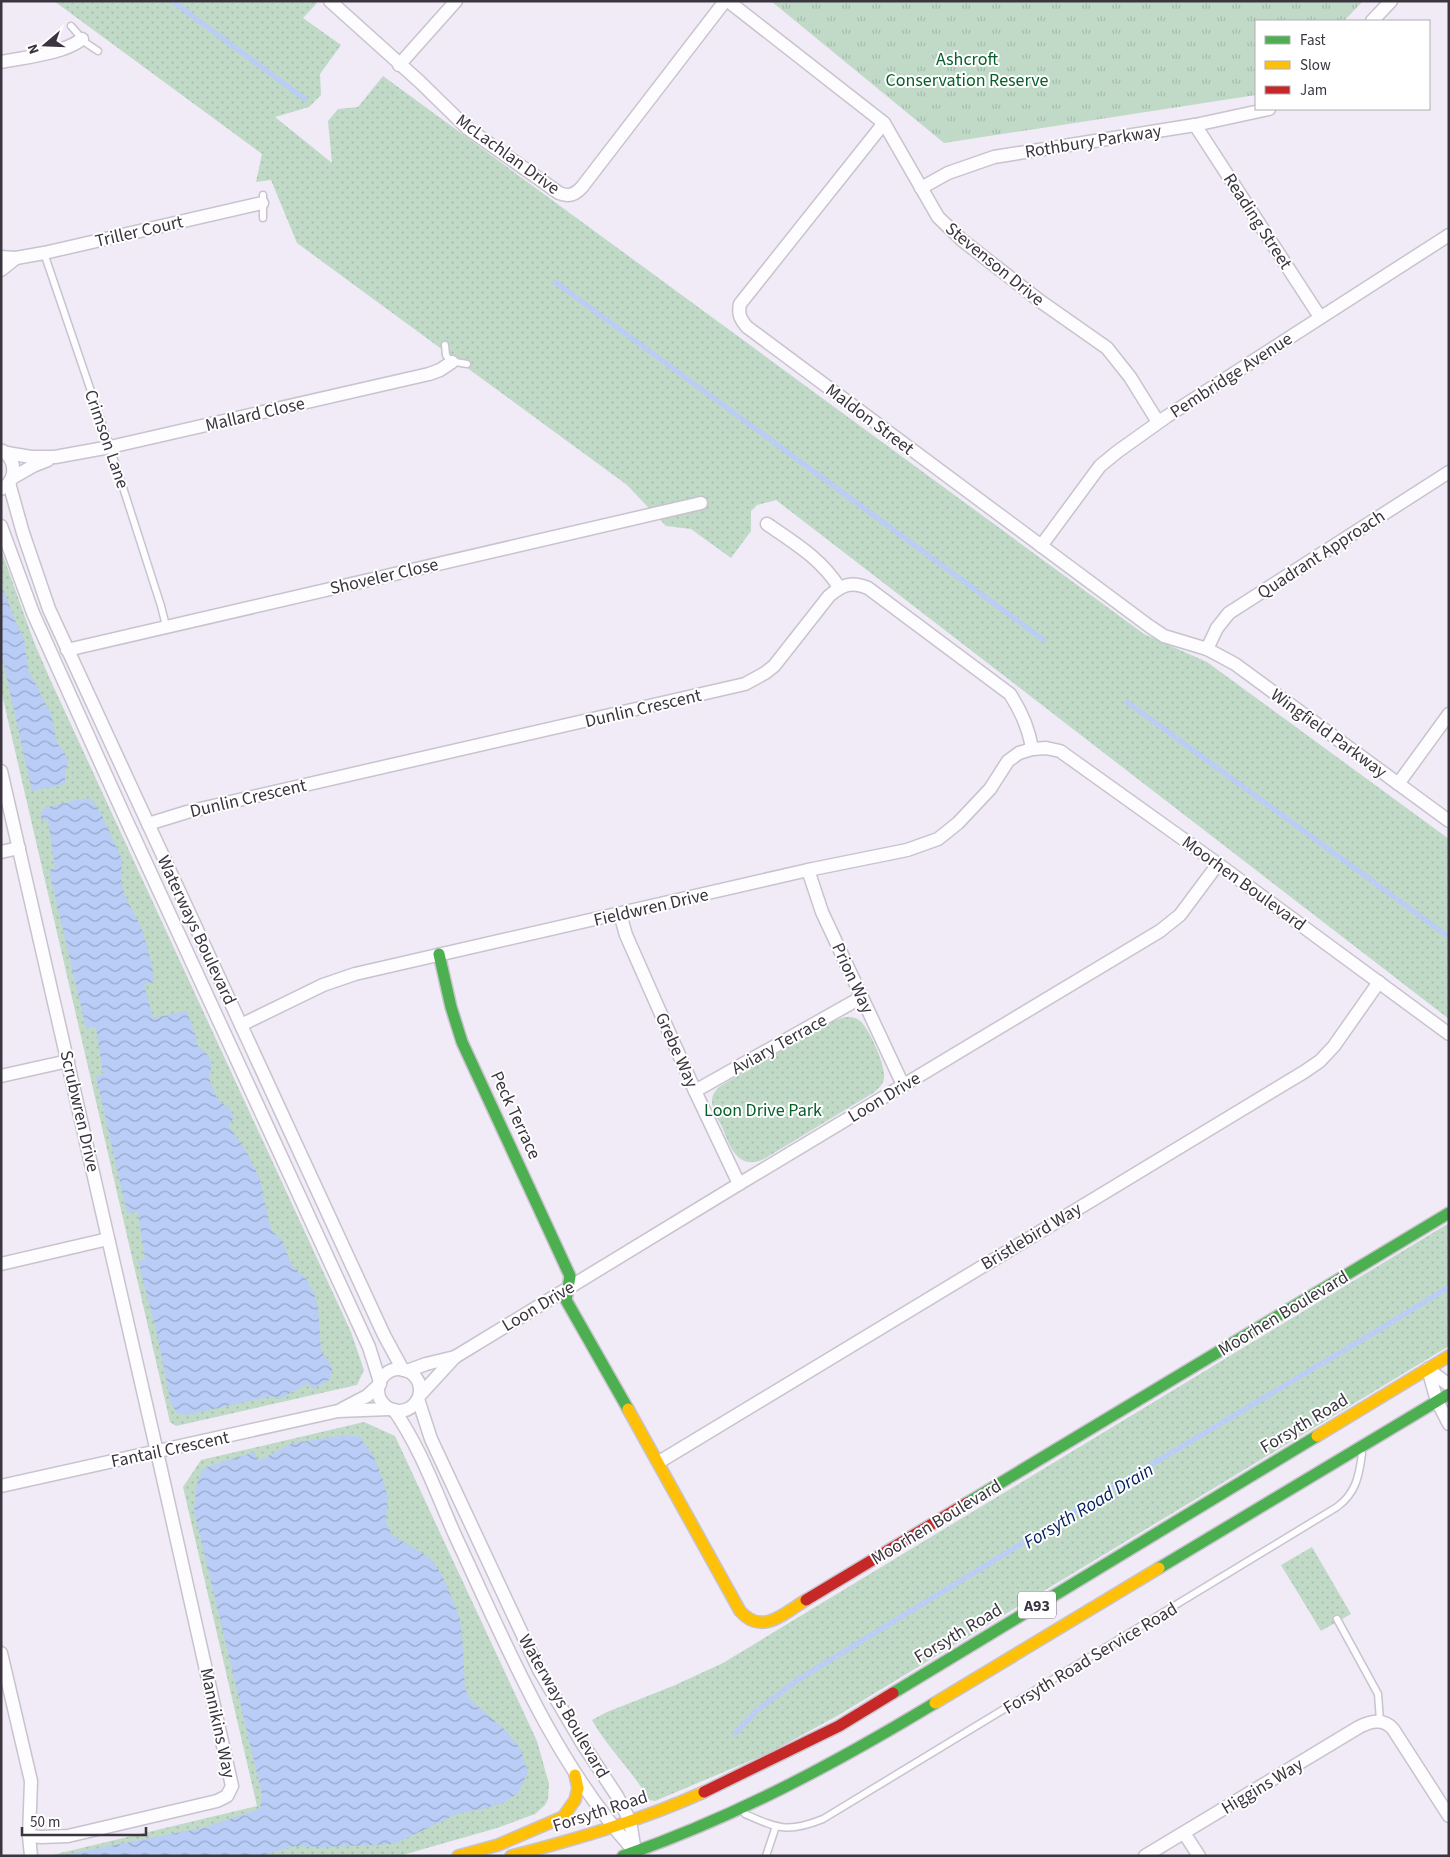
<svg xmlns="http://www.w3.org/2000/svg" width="1450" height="1857" font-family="'Source Sans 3',sans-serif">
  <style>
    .grass { fill: url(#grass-tufts) }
    .park { fill: url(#park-dots) }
    .water { fill: url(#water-waves) }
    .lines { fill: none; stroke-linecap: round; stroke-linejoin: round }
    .stream { stroke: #b9cdf7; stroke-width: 5 }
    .lane-casing { stroke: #c8c3cd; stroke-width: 9 }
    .street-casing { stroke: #c8c3cd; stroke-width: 15 }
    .fast-casing { stroke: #c8c3cd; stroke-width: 14 }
    .slow-casing { stroke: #c8c3cd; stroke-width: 14 }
    .jam-casing { stroke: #c8c3cd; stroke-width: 14 }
    .lane { stroke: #fdfcfe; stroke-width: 6 }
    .street { stroke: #fdfcfe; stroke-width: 12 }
    .fast { stroke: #4caf50; stroke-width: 11 }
    .slow { stroke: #ffc107; stroke-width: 11 }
    .jam { stroke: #c62828; stroke-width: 11 }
    .labels { text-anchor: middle; stroke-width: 4; stroke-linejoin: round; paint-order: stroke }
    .shield { fill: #fff; stroke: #757279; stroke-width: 1 }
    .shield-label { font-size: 16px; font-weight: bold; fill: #3a353f }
    .park-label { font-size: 18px; fill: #075f29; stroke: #fff }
    .street-label { font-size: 18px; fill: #3a353f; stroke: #fff }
    .water-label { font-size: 19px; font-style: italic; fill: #072361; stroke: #fff }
  </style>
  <defs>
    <pattern id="grass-tufts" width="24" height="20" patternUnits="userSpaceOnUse" patternTransform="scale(1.25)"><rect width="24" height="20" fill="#c0dac7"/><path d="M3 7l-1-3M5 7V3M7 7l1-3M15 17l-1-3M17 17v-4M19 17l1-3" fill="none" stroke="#a6bcac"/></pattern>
    <pattern id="park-dots" width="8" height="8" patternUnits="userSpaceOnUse" patternTransform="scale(1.25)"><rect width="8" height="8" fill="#c0dac7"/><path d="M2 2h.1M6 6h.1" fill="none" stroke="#a6bcac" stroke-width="1.8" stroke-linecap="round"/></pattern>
    <pattern id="water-waves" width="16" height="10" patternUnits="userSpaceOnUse" patternTransform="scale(1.25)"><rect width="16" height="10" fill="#b9cdf7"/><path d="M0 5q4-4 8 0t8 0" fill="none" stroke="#97a7c9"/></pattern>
  </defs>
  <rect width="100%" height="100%" fill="#f0ebf6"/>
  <path class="grass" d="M 771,1 L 1363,1 L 1344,21 L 1256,21 L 1256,95 L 944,143 Z"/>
  <g class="park">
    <path d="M 54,1 L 314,1 L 317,3 L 303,18 L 341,45 L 320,74 L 321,95 L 309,107 L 275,117 L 332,163 L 328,121 L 338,109 L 358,107 L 383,76 L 1144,634 L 1207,662 L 1449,839 L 1449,1019 L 776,500 L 757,505 L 751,511 L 751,531 L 731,558 L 691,529 L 666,526 L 627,485 L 297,243 L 271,180 L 256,182 L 262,154 Z"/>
    <path d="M 1,550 L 34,642 L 50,679 L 351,1332 L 364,1370 L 357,1385 L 176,1426 L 170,1422 L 1,690 Z"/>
    <path d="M 845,1017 C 850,1017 856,1017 860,1021 C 869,1028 886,1066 884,1078 C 883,1085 878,1089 873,1093 L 764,1159 C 737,1171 730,1146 722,1127 C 718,1119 712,1110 712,1101 C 712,1094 716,1089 722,1085 L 833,1021 Z"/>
    <path d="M 1449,1223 L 1449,1346 L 837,1716 L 769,1753 L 655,1801 L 649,1800 C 633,1771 608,1749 592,1720 L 607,1712 L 673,1686 L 723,1663 Z"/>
    <path d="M 364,1422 L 395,1436 L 537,1741 L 549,1784 L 548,1799 L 545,1805 L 535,1814 L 497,1828 L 399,1856 L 48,1856 L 257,1806 L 183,1487 L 201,1460 Z"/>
    <path d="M 1312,1547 L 1351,1614 L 1321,1631 L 1281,1565 Z"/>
  </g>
  <g class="water">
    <path d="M 1,584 L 17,625 L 24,639 L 28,669 L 51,714 L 57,743 L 64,751 L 68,761 L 65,775 L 65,784 L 32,791 L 1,652 Z"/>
    <path d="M 90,798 L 100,811 L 122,859 L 121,881 L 125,896 L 141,927 L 146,943 L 152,965 L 154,982 L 144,984 L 153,1018 L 187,1011 L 196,1037 L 197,1045 L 207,1054 L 211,1061 L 210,1082 L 218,1100 L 230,1109 L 234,1118 L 229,1124 L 229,1126 L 245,1149 L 260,1179 L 268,1218 L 272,1231 L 282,1240 L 291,1264 L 307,1280 L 314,1293 L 318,1307 L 321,1351 L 331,1365 L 332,1370 L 331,1376 L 328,1381 L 312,1389 L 309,1383 L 279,1399 L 272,1396 L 186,1415 L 177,1413 L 171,1404 L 157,1334 L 138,1261 L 145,1260 L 138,1212 L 127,1213 L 96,1076 L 103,1075 L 96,1027 L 86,1028 L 49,870 L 55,868 L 48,820 L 41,821 L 41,813 L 44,808 L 76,800 Z"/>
    <path d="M 340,1436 L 359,1436 L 374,1457 L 382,1477 L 388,1498 L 386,1521 L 391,1534 L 430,1558 L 441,1573 L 453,1600 L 460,1619 L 463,1648 L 465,1689 L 471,1700 L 505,1730 L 520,1748 L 528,1772 L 518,1793 L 505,1802 L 483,1809 L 459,1813 L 394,1844 L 323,1847 L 295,1846 L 260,1856 L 59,1856 L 202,1828 L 260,1809 L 262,1794 L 194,1511 L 196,1487 L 202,1470 L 212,1465 L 255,1452 L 258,1461 L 293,1443 Z"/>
  </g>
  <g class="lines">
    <g class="stream">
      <path d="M 172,1 L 305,99"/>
      <path d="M 555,282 L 1044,640"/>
      <path d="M 1127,702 L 1449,937"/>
      <path d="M 735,1734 L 757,1710 L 799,1679 L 1159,1460 L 1385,1326 L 1449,1287"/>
    </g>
    <g class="lane-casing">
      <g id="lane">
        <path d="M 71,26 L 86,43 L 98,51"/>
        <path d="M 263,195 L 263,218"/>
        <path d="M 44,253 L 110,447 L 161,606 L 166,626"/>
        <path d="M 445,345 L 446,355 L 450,361 L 467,364"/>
        <path d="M 1337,1619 L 1378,1694 L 1380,1721"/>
        <path d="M 745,1814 C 779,1829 788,1833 823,1819 L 1337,1507 C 1356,1493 1359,1476 1362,1454"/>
        <path d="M 766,1856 L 776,1826"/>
      </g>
    </g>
    <g class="street-casing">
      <g id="street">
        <path d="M 330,1 L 420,82 L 467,128 L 559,193 C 568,197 575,195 582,187 L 725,1"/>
        <path d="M 728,1 L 884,123 L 938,217 L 962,240 L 1040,301 L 1107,348 L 1130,377 L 1158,422"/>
        <path d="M 1372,21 L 1391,1"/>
        <path d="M 1,62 C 25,57 63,54 82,39"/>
        <path d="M 399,65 L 456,1"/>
        <path d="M 884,123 L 740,304 C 738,314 740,319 747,327 L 1149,626 L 1164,636 L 1207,649 L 1235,664 L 1449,821"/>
        <path d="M 1195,125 L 1320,317"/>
        <path d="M 921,188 L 948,173 L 994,157 L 1195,125 L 1269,109"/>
        <path d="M 1,257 L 16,258 L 44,253 L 262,203"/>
        <path d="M 1,270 L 16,258"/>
        <path d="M 7,453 L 31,457 L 55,457 L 110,447 L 429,374 L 440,370 L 452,362"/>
        <path d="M 12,478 L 33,466 L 48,460"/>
        <path d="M 9,483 L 23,533 L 49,609 L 384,1335 L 403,1370"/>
        <path d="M 1,489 C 17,481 17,461 3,451"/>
        <path d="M 767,524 C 796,544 820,558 839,587"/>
        <path d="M 1,526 L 33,613 L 124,815 L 369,1347 L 380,1382"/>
        <path d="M 1041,546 L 1100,466 L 1117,452 L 1166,417 L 1449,235"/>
        <path d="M 1207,649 L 1217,628 L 1229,613 L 1449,472"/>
        <path d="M 67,650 L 701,503"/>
        <path d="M 1,771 L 160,1465 L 232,1786 L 227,1796 L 217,1801 L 68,1836 L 41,1837 L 29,1836"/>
        <path d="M 1398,784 L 1449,714"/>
        <path d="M 148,824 L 187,812 L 745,684 L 765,673 L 774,666 L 829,596 C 842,585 851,581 868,588 L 1010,694 C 1021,711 1029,728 1032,749"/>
        <path d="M 1,852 L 19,848"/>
        <path d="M 808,870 L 822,912 L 903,1085"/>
        <path d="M 620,914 L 626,935 L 695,1091 L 739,1184"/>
        <path d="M 241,1025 L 323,985 L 355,974 L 808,870 L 907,850 L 938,839 L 958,823 L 990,789 L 1008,761 L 1019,753 L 1032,749 L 1046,748 L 1060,751 L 1218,864 L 1449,1034"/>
        <path d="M 1,1076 L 68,1061"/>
        <path d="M 695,1091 L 862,997"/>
        <path d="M 1,1264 L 108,1239"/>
        <path d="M 1428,1369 L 1437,1401 L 1449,1424"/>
        <path d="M 1428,1369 L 1449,1385"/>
        <circle cx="399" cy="1390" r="21"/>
        <path d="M 407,1371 L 426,1364 L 455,1357"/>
        <path d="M 420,1395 L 455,1357 L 739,1184 L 1160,931 L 1180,915 L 1218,864"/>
        <path d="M 418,1399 L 431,1439 L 539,1670 L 582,1743 L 617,1796 L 630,1821 L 635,1852"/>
        <path d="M 342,1409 L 367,1396 L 380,1384"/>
        <path d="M 394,1410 C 420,1447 436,1492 454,1533 C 506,1644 552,1760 635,1852"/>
        <path d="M 659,1462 L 1304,1072 L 1320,1061 L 1334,1046 L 1379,982"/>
        <path d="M 1,1486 L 338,1411 L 389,1409"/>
        <path d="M 1,1653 L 31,1781 L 29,1836 L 31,1856"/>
        <path d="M 1184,1833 L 1199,1856"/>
        <path d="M 1145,1856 L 1359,1727 C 1371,1721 1383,1718 1393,1729 L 1449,1816"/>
      </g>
    </g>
    <g class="fast-casing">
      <g id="fast">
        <path d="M 439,954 L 451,1007 L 462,1042 L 570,1276 L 566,1300 L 628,1409"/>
        <path d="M 967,1503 L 1449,1213"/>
        <path d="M 1159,1568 L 1449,1394"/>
        <path d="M 893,1693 L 1317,1436"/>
        <path d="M 623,1856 C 735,1817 834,1764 935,1703"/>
      </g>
    </g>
    <g class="slow-casing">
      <g id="slow">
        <path d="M 628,1409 L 740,1611 C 762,1636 783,1614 806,1600"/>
        <path d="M 1317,1436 L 1449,1356"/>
        <path d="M 935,1703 L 1159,1568"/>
        <path d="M 458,1856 L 498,1845 L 563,1817 L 575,1800 L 578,1788 L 575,1775"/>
        <path d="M 511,1856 C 577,1839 642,1820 704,1792"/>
      </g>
    </g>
    <g class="jam-casing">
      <g id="jam">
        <path d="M 806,1600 L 967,1503"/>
        <path d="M 704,1792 L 839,1726 L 893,1693"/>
      </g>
    </g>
    <use href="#lane" class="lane"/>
    <use href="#street" class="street"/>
    <use href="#fast" class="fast"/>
    <use href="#slow" class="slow"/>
    <use href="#jam" class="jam"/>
  </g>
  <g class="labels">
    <rect class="shield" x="1018" y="1591.5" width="38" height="27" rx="4"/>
    <g class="shield-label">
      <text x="1037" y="1611">A93</text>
    </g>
    <g class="park-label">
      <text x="967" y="65">Ashcroft<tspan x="967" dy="21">Conservation Reserve</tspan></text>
      <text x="763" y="1116">Loon Drive Park</text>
    </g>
    <g class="street-label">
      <text transform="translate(1093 141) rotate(-9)" y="6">Rothbury Parkway</text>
      <text transform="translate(508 154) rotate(36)" y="6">McLachlan Drive</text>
      <text transform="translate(1258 221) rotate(57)" y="6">Reading Street</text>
      <text transform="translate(139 231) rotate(-13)" y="6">Triller Court</text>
      <text transform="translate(995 264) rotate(39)" y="6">Stevenson Drive</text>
      <text transform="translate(1231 375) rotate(-33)" y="6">Pembridge Avenue</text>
      <text transform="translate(255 414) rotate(-13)" y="6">Mallard Close</text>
      <text transform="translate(870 419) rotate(37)" y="6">Maldon Street</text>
      <text transform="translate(107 439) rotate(71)" y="6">Crimson Lane</text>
      <text transform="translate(1321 554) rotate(-33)" y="6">Quadrant Approach</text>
      <text transform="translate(384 576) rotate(-13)" y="6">Shoveler Close</text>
      <text transform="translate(643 708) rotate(-13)" y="6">Dunlin Crescent</text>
      <text transform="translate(1329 733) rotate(36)" y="6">Wingfield Parkway</text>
      <text transform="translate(248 798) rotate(-13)" y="6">Dunlin Crescent</text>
      <text transform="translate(1244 883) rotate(36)" y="6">Moorhen Boulevard</text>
      <text transform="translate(651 907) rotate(-13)" y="6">Fieldwren Drive</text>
      <text transform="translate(197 930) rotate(65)" y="6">Waterways Boulevard</text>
      <text transform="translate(853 978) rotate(65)" y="6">Prion Way</text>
      <text transform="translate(779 1044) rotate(-29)" y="6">Aviary Terrace</text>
      <text transform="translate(677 1050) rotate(66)" y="6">Grebe Way</text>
      <text transform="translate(884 1097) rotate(-31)" y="6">Loon Drive</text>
      <text transform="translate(80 1111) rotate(77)" y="6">Scrubwren Drive</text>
      <text transform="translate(516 1115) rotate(65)" y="6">Peck Terrace</text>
      <text transform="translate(1031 1236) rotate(-31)" y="6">Bristlebird Way</text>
      <text transform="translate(538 1306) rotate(-31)" y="6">Loon Drive</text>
      <text transform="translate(1283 1313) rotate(-31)" y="6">Moorhen Boulevard</text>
      <text transform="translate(1304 1423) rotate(-31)" y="6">Forsyth Road</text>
      <text transform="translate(170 1449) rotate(-12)" y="6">Fantail Crescent</text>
      <text transform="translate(936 1522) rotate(-31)" y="6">Moorhen Boulevard</text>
      <text transform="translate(958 1633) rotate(-31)" y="6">Forsyth Road</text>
      <text transform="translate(1090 1658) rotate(-31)" y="6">Forsyth Road Service Road</text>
      <text transform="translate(564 1706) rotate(60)" y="6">Waterways Boulevard</text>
      <text transform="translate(218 1723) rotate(78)" y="6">Mannikins Way</text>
      <text transform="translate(1262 1786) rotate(-31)" y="6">Higgins Way</text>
      <text transform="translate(600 1811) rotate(-18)" y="6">Forsyth Road</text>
    </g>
    <g class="water-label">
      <text transform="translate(1088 1505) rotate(-31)" y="7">Forsyth Road Drain</text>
    </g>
  </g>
  <rect width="1450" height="1857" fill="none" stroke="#3a353f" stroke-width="5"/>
  <rect x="1255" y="20" width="175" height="90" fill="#ffffff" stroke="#b0aeb2"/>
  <rect x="1265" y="36" width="25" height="8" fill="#4caf50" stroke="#b0aeb2"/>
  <text x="1300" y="45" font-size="15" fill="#3a353f">Fast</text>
  <rect x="1265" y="61" width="25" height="8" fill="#ffc107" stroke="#b0aeb2"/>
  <text x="1300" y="70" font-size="15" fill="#3a353f">Slow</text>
  <rect x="1265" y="86" width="25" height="8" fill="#c62828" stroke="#b0aeb2"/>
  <text x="1300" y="95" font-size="15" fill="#3a353f">Jam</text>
  <g transform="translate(45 45) rotate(251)" stroke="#ffffff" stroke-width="4" paint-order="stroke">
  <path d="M0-4L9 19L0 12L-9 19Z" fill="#3a353f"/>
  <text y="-8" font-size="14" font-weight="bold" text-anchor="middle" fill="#3a353f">N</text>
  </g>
  <path d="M22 1827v8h124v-8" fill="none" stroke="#3a353f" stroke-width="2.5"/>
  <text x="30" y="1827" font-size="15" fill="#3a353f" stroke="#ffffff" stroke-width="4" paint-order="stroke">50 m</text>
</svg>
